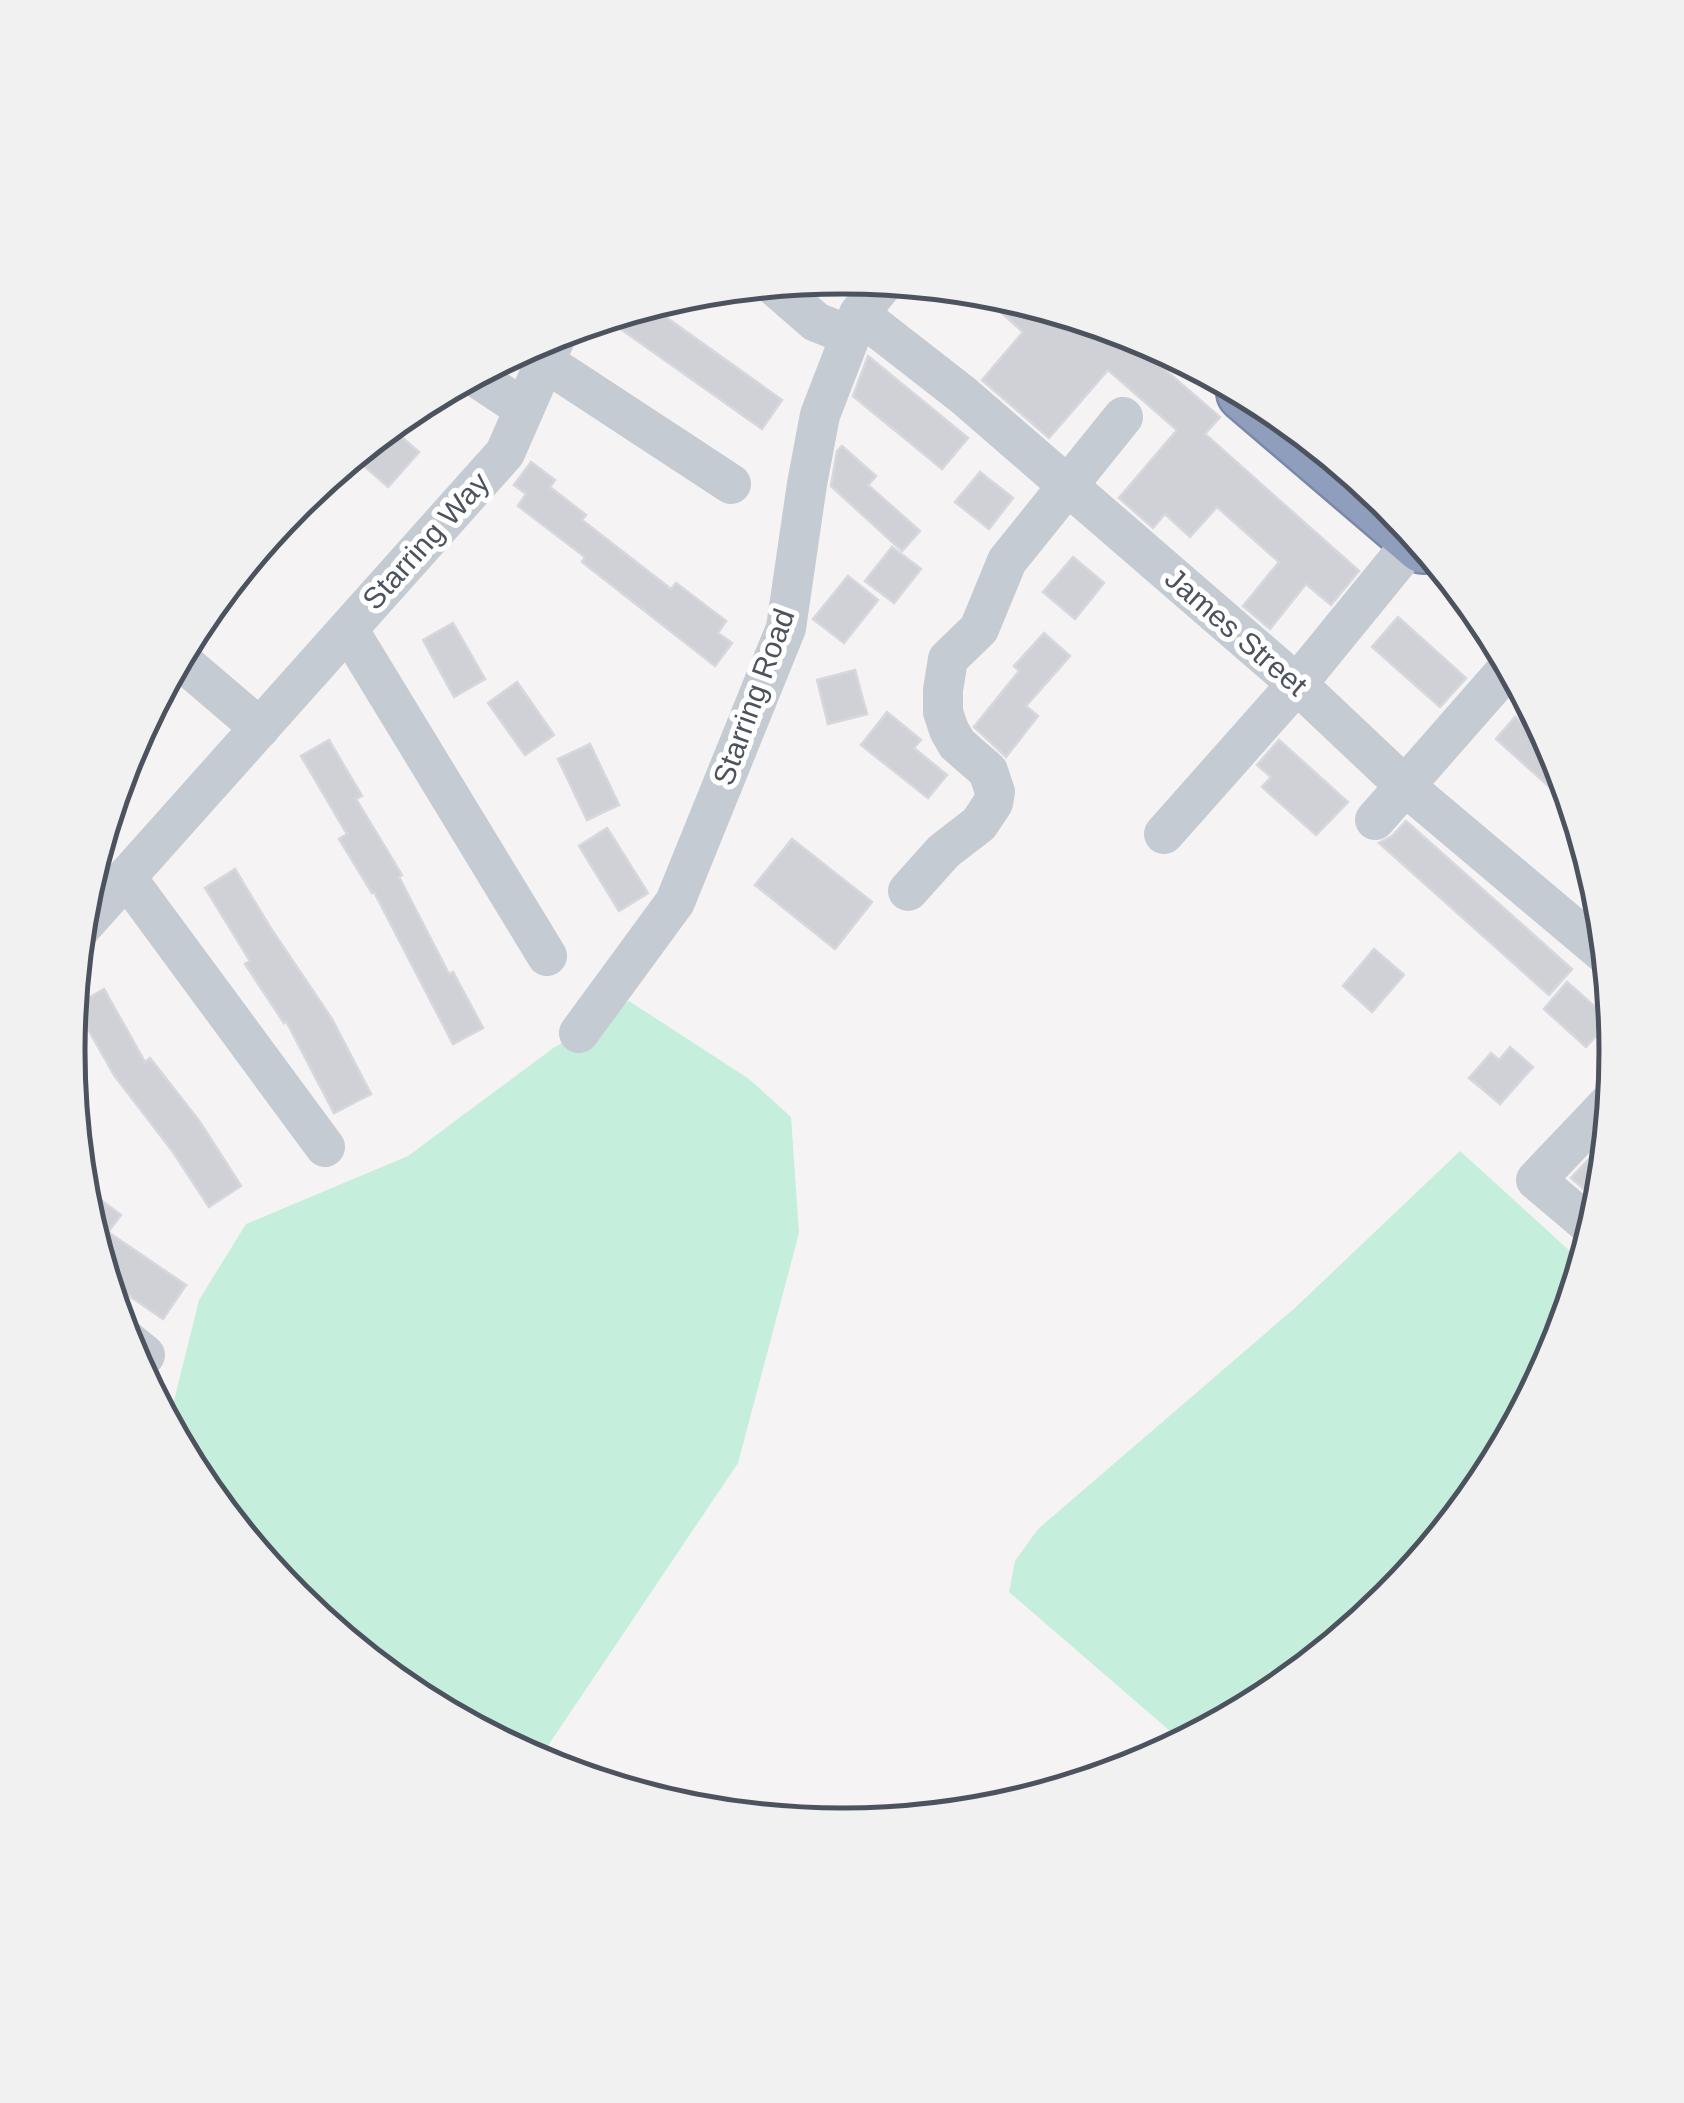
<svg xmlns="http://www.w3.org/2000/svg" width="1684" height="2103" font-family="Arial,sans-serif">
  <style>
    .green { fill: #c6eedc }
    .building { fill: #d0d1d7; stroke: #d7d8dd; stroke-width: 2.5 }
    .lines { fill: none; stroke-linecap: round; stroke-linejoin: round }
    .highway-casing { stroke: #7a89a9; stroke-width: 60 }
    .minor { stroke: #c5cbd3; stroke-width: 40 }
    .highway { stroke: #8f9ebd; stroke-width: 55 }
    .labels { text-anchor: middle; stroke-width: 10; stroke-linejoin: round; paint-order: stroke }
    .street-label { font-size: 30px; fill: #4c535f; stroke: #fff }
    .rim { fill: none; stroke: #4c535f; stroke-width: 5 }
  </style>
  <rect width="100%" height="100%" fill="#f5f3f3"/>
  <g class="green">
    <path d="M 629,1001 L 749,1079 L 791,1117 L 799,1233 L 738,1463 L 537,1762 L 411,1695 L 294,1599 L 198,1481 L 168,1425 L 199,1300 L 246,1224 L 408,1156 L 552,1049 Z"/>
    <path d="M 1460,1151 L 1583,1263 L 1557,1348 L 1486,1482 L 1389,1600 L 1272,1696 L 1184,1743 L 1009,1592 L 1015,1561 L 1038,1529 L 1296,1307 Z"/>
  </g>
  <g class="building">
    <path d="M 976,290 L 994,292 L 1119,330 L 1220,417 L 1205,434 L 1359,571 L 1331,605 L 1306,584 L 1270,629 L 1243,606 L 1279,562 L 1217,507 L 1190,537 L 1165,514 L 1153,528 L 1119,498 L 1177,430 L 1108,370 L 1049,438 L 982,380 L 1023,332 Z"/>
    <path d="M 649,305 L 782,400 L 762,429 L 605,318 Z"/>
    <path d="M 868,356 L 968,438 L 942,469 L 853,396 Z"/>
    <path d="M 389,426 L 419,452 L 388,487 L 353,456 Z"/>
    <path d="M 842,446 L 876,476 L 868,485 L 920,531 L 902,551 L 831,486 L 837,451 Z"/>
    <path d="M 531,462 L 555,480 L 550,487 L 586,515 L 582,520 L 671,589 L 676,583 L 726,621 L 718,633 L 732,643 L 715,666 L 582,562 L 585,557 L 518,506 L 526,494 L 514,485 Z"/>
    <path d="M 980,472 L 1013,498 L 989,529 L 955,502 Z"/>
    <path d="M 892,547 L 921,569 L 894,603 L 865,581 Z"/>
    <path d="M 1073,557 L 1104,583 L 1075,619 L 1043,592 Z"/>
    <path d="M 848,576 L 878,600 L 844,643 L 813,619 Z"/>
    <path d="M 1398,617 L 1466,678 L 1440,707 L 1372,647 Z"/>
    <path d="M 453,623 L 485,679 L 454,697 L 423,640 Z"/>
    <path d="M 1044,633 L 1070,656 L 1026,706 L 1038,716 L 1006,757 L 974,727 L 1019,671 L 1014,666 Z"/>
    <path d="M 855,670 L 867,714 L 828,724 L 817,680 Z"/>
    <path d="M 517,682 L 554,735 L 525,755 L 488,703 Z"/>
    <path d="M 887,712 L 921,740 L 914,748 L 947,775 L 928,798 L 861,745 Z"/>
    <path d="M 1515,717 L 1533,733 L 1541,724 L 1558,756 L 1574,809 L 1496,739 Z"/>
    <path d="M 329,740 L 362,796 L 356,799 L 402,875 L 399,877 L 449,974 L 453,972 L 483,1028 L 453,1044 L 374,892 L 372,893 L 339,839 L 347,834 L 301,756 Z"/>
    <path d="M 1279,740 L 1348,802 L 1316,835 L 1262,787 L 1271,777 L 1257,765 Z"/>
    <path d="M 590,744 L 619,805 L 587,820 L 558,759 Z"/>
    <path d="M 1406,821 L 1572,969 L 1549,995 L 1379,843 L 1392,836 Z"/>
    <path d="M 607,828 L 648,893 L 619,911 L 579,846 Z"/>
    <path d="M 792,839 L 872,902 L 835,949 L 755,885 Z"/>
    <path d="M 235,869 L 270,927 L 332,1019 L 371,1094 L 334,1113 L 286,1021 L 284,1023 L 245,964 L 250,961 L 205,888 Z"/>
    <path d="M 1374,949 L 1404,975 L 1372,1012 L 1343,986 Z"/>
    <path d="M 1567,982 L 1610,1020 L 1586,1047 L 1544,1009 Z"/>
    <path d="M 104,989 L 145,1062 L 150,1058 L 200,1122 L 241,1186 L 209,1207 L 173,1152 L 114,1075 L 75,1006 Z"/>
    <path d="M 1510,1047 L 1533,1067 L 1500,1104 L 1469,1078 L 1491,1053 L 1499,1060 Z"/>
    <path d="M 1608,1139 L 1602,1203 L 1601,1204 L 1571,1178 Z"/>
    <path d="M 81,1185 L 121,1215 L 108,1232 L 186,1285 L 163,1319 L 106,1280 L 82,1202 Z"/>
  </g>
  <g class="lines">
    <g class="highway-casing">
      <path id="highway" d="M 1245,393 L 1423,545"/>
    </g>
    <g class="minor">
      <path d="M 772,284 L 816,322 L 849,335"/>
      <path d="M 859,314 L 963,395 L 1297,684 L 1405,786 L 1607,956"/>
      <path d="M 545,362 L 731,484"/>
      <path d="M 473,375 L 524,409"/>
      <path d="M 348,629 L 547,956"/>
      <path d="M 178,658 L 260,728"/>
      <path d="M 1375,820 L 1510,666"/>
      <path d="M 1164,834 L 1297,684 L 1416,538"/>
      <path d="M 126,877 L 325,1147"/>
      <path d="M 908,891 L 944,851 L 979,824 L 993,803 L 995,792 L 988,771 L 957,744 L 949,730 L 943,712 L 943,690 L 948,659 L 979,629 L 1007,561 L 1123,417"/>
      <path d="M 80,929 L 505,453 L 558,332"/>
      <path d="M 579,1033 L 675,902 L 786,628 L 807,484 L 820,415 L 859,314 L 885,281"/>
      <path d="M 1594,1229 L 1536,1180 L 1612,1100"/>
      <path d="M 123,1337 L 145,1355"/>
    </g>
    <use href="#highway" class="highway"/>
  </g>
  <g class="labels">
    <g class="street-label">
      <text transform="translate(426 541) rotate(-48)" y="10">Starring Way</text>
      <text transform="translate(1236 632) rotate(41)" y="10">James Street</text>
      <text transform="translate(754 697) rotate(-70)" y="10">Starring Road</text>
    </g>
  </g>
  <path d="M0 0H1684V2103H0ZM85 1051a757 757 0 1 1 1514 0a757 757 0 1 1-1514 0Z" fill="#f1f1f2" fill-rule="evenodd"/>
  <path class="rim" d="M85 1051a757 757 0 1 1 1514 0a757 757 0 1 1-1514 0Z"/>
</svg>
